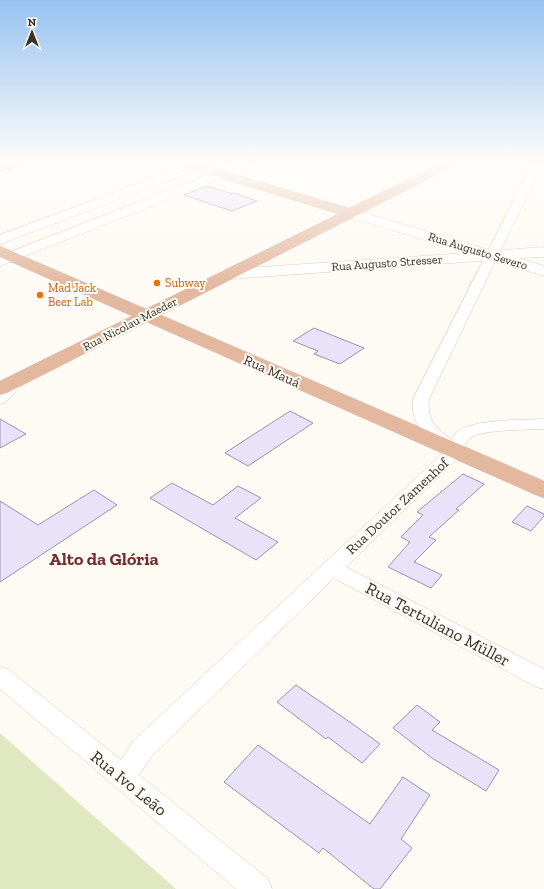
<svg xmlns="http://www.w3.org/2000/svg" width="544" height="889" font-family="'Zilla Slab',serif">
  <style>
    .green { fill: #e0e8c1 }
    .building { fill: #e8e3f8; stroke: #9a92b1 }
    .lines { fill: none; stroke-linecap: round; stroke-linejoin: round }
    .minor-casing { stroke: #dbc7a9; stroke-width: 1 }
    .tertiary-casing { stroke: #dbc7a9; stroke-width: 1 }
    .secondary-casing { stroke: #dbc7a9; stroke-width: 1 }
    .primary-casing { stroke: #d8d6d4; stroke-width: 1 }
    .minor { fill: #fff; fill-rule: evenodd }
    .tertiary { fill: #fff; fill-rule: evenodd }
    .secondary { fill: #fff; fill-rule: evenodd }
    .primary { fill: #e3b89f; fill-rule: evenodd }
    .food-dot { fill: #e8710a; stroke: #fefaf4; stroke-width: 1.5 }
    .labels { text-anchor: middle; stroke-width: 4; stroke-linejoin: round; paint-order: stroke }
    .far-street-label { font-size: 12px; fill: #3a3126; stroke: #fefaf4 }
    .far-food-label { font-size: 12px; fill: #c56008; stroke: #fefaf4; text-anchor: start }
    .street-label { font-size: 14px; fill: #3a3126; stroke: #fefaf4 }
    .near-street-label { font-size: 17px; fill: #3a3126; stroke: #fefaf4 }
    .district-label { font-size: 18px; font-weight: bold; fill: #742d2e; stroke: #fefaf4 }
  </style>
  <rect width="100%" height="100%" fill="#fefaf4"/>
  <path class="green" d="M 0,733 L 176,889 L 0,889 Z"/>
  <g class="building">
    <path d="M 207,186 L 232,194 L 234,193 L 257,201 L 232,211 L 184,195 Z"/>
    <path d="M 314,328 L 364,348 L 340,364 L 314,354 L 318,351 L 293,341 Z"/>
    <path d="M 290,411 L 313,423 L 248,466 L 225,453 Z"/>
    <path d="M 0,419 L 26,434 L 0,448 Z"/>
    <path d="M 463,474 L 484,484 L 456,509 L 459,510 L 429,537 L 436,540 L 414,562 L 442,575 L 431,588 L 388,567 L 410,542 L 401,537 L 423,515 L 417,512 Z"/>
    <path d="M 172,483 L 213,505 L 238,486 L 261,498 L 235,518 L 278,542 L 256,560 L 150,498 Z"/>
    <path d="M 94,490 L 117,505 L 0,582 L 0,501 L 38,525 Z"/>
    <path d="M 527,506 L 544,514 L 544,516 L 531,531 L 512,522 Z"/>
    <path d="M 296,685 L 354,725 L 380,744 L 362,763 L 328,737 L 326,739 L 277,702 Z"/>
    <path d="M 417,705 L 440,722 L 432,730 L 499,770 L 486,791 L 432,758 L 393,728 Z"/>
    <path d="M 258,745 L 370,824 L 403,777 L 430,795 L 401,839 L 412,848 L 380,889 L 374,889 L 323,848 L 319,853 L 224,782 Z"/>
  </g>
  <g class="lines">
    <g class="minor-casing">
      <g id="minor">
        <path d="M 533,162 L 543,162 L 429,399 C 427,421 435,427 452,440 C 453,437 455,434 457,432 C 472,419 524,420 544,419 L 544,429 C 528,430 482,429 470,438 C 466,442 464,450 461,455 L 346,567 L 544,669 L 544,689 L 536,687 L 334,578 L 152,756 L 139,775 L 268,879 L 272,889 L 236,889 L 0,689 L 0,667 L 8,669 L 121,760 L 134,740 L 446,450 C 441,449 436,445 432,441 C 418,430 411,417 413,399 Z"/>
        <path d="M 19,374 L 24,376 L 27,379 L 6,402 L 0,404 L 0,390 L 14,376 Z"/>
      </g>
    </g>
    <g class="tertiary-casing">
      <g id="tertiary">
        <path d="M 196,162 L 212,162 L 210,165 L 0,244 L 0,235 Z"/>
        <path d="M 241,162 L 257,162 L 255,165 L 0,266 L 0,256 Z"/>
      </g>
    </g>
    <g class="secondary-casing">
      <path id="secondary" d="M 351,209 L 493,251 L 544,247 L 544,257 L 519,258 L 544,266 L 544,276 L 492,260 L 231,279 L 225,277 L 223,274 L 225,271 L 231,269 L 467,253 L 346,216 L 344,213 L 346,210 Z"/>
    </g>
    <g class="primary-casing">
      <g id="primary">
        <path d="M 7,162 L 25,162 L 23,165 L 0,172 L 0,164 Z"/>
        <path d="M 176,162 L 195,162 L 349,208 L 443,162 L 458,162 L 456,165 L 161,315 L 544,481 L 544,498 L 536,495 L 147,322 L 7,393 L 0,395 L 0,381 L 132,316 L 0,257 L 0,246 L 146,309 L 338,214 L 178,165 Z"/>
      </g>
    </g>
    <use href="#minor" class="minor"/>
    <use href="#tertiary" class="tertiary"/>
    <use href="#secondary" class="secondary"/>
    <use href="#primary" class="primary"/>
  </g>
  <linearGradient id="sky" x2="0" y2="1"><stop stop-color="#97c2f0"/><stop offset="0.57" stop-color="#fffdfa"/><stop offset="1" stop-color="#fffdfa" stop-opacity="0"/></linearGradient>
  <rect width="544" height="286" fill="url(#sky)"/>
  <g class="food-dot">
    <circle cx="157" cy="283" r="4"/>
    <circle cx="40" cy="295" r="4"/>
  </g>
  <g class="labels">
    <g class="far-street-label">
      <text transform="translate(478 251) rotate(17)" y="4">Rua Augusto Severo</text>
      <text transform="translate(387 263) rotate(-4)" y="4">Rua Augusto Stresser</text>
      <text transform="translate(130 324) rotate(-27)" y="4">Rua Nicolau Maeder</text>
    </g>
    <g class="far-food-label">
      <text x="165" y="287">Subway</text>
      <text x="48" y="292">Mad Jack<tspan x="48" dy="14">Beer Lab</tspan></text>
    </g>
    <g class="street-label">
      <text transform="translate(272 371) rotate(24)" y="5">Rua Mauá</text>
      <text transform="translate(397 506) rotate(-43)" y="5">Rua Doutor Zamenhof</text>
    </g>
    <g class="near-street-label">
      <text transform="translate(438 624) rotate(28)" y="6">Rua Tertuliano Müller</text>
      <text transform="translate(129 783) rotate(39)" y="6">Rua Ivo Leão</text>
    </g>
    <g class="district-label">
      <text x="104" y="565">Alto da Glória</text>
    </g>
  </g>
  <g transform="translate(32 32)" stroke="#fefaf4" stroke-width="3" paint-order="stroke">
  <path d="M0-3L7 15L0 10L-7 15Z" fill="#3a3126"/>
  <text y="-6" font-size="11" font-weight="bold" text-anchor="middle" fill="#3a3126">N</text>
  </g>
</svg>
